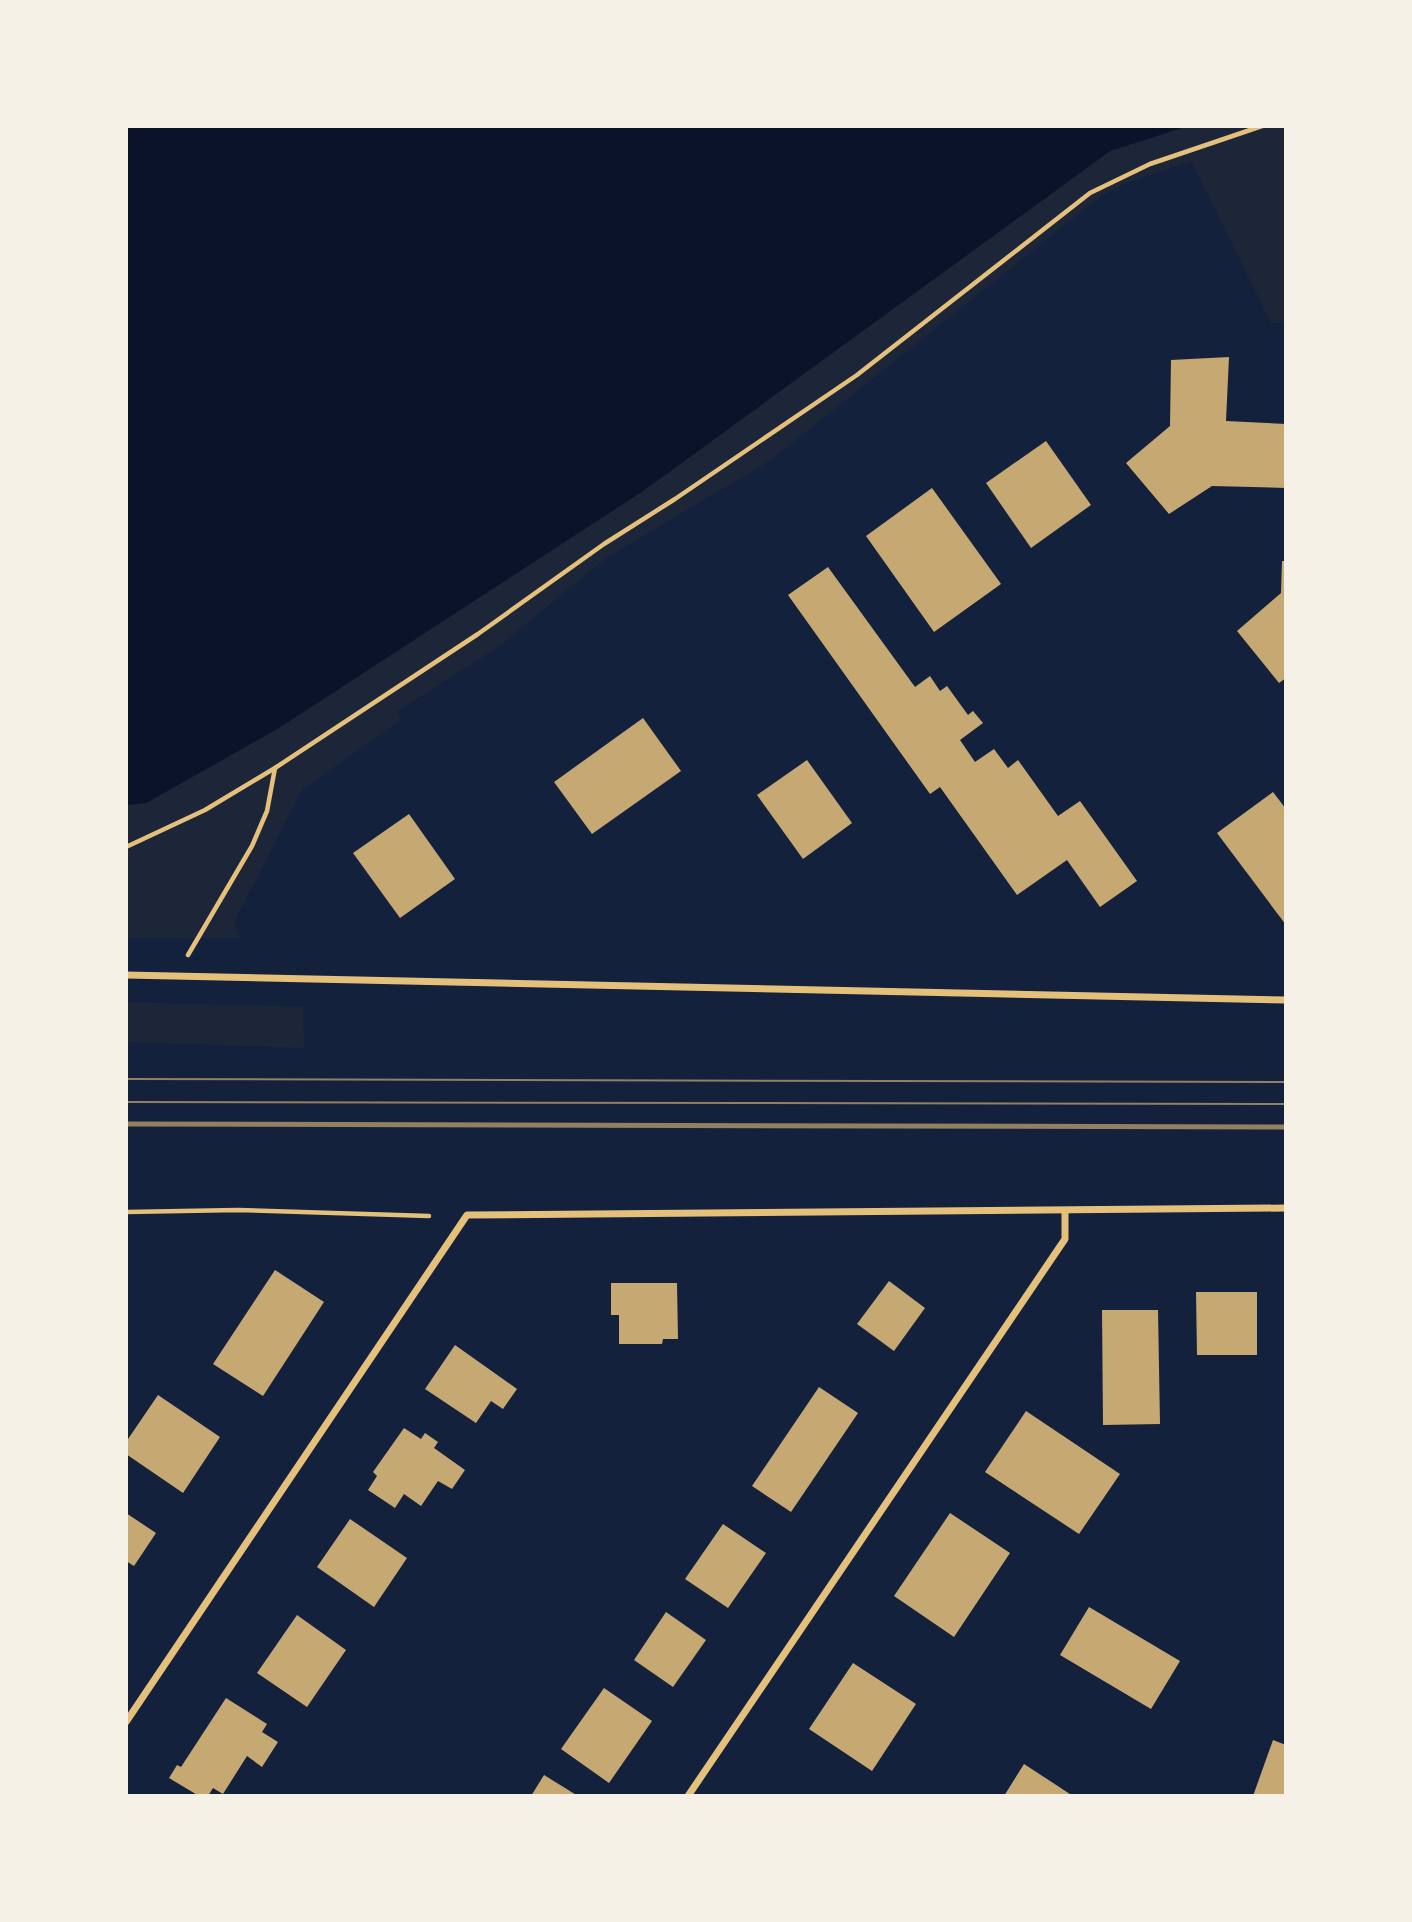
<svg xmlns="http://www.w3.org/2000/svg" width="1412" height="1922" font-family="Raleway,sans-serif">
  <style>
    .green { fill: #1d2539 }
    .water { fill: #0b132b }
    .building { fill: #c6a872 }
    .lines { fill: none; stroke-linecap: round; stroke-linejoin: round }
    .path { stroke: #e5c07b; stroke-width: 4.5 }
    .minor { stroke: #e5c07b; stroke-width: 7 }
    .tram { stroke: #918062; stroke-width: 2 }
    .rail { stroke: #918062; stroke-width: 5 }
  </style>
  <rect width="100%" height="100%" fill="#14213d"/>
  <g class="green">
    <path d="M 1188,126 L 1286,126 L 1286,323 L 1271,323 L 1191,161 L 1124,184 L 1097,199 L 771,460 L 606,558 L 500,646 L 396,712 L 402,719 L 302,790 L 234,922 L 240,938 L 126,938 L 126,805 L 146,803 L 278,729 L 643,491 L 1110,151 Z"/>
    <path d="M 126,1002 L 303,1007 L 304,1048 L 126,1042 Z"/>
  </g>
  <path class="water" d="M 126,126 L 1188,126 L 1110,151 L 643,491 L 277,729 L 146,803 L 126,805 Z"/>
  <g class="building">
    <path d="M 1229,357 L 1226,421 L 1286,424 L 1286,488 L 1212,486 L 1169,514 L 1126,463 L 1170,426 L 1171,360 Z"/>
    <path d="M 1046,441 L 1091,505 L 1031,548 L 986,483 Z"/>
    <path d="M 932,488 L 1001,584 L 934,632 L 866,536 Z"/>
    <path d="M 1282,561 L 1286,561 L 1286,678 L 1279,683 L 1237,631 L 1281,593 Z"/>
    <path d="M 828,567 L 915,687 L 930,676 L 940,691 L 947,686 L 968,715 L 973,711 L 983,723 L 960,740 L 975,762 L 994,749 L 1008,768 L 1018,760 L 1058,816 L 1080,801 L 1137,881 L 1100,907 L 1067,860 L 1017,895 L 940,787 L 930,794 L 788,595 Z"/>
    <path d="M 643,718 L 681,771 L 592,834 L 554,782 Z"/>
    <path d="M 807,760 L 852,823 L 803,859 L 757,795 Z"/>
    <path d="M 1273,792 L 1286,809 L 1286,925 L 1217,833 Z"/>
    <path d="M 409,814 L 455,879 L 400,918 L 353,853 Z"/>
    <path d="M 275,1270 L 324,1302 L 263,1396 L 213,1364 Z"/>
    <path d="M 889,1281 L 925,1308 L 894,1351 L 857,1324 Z"/>
    <path d="M 611,1283 L 677,1283 L 678,1339 L 663,1339 L 662,1344 L 619,1344 L 619,1315 L 611,1315 Z"/>
    <path d="M 1196,1292 L 1257,1292 L 1257,1355 L 1197,1355 Z"/>
    <path d="M 1102,1310 L 1158,1310 L 1160,1424 L 1103,1425 Z"/>
    <path d="M 455,1345 L 517,1389 L 503,1409 L 491,1401 L 476,1423 L 425,1389 Z"/>
    <path d="M 819,1387 L 858,1413 L 791,1512 L 752,1486 Z"/>
    <path d="M 158,1395 L 220,1437 L 183,1493 L 126,1454 L 126,1442 Z"/>
    <path d="M 1026,1411 L 1120,1474 L 1079,1534 L 985,1472 Z"/>
    <path d="M 404,1428 L 421,1439 L 425,1433 L 438,1442 L 434,1448 L 465,1470 L 452,1489 L 438,1481 L 421,1506 L 404,1494 L 395,1508 L 368,1490 L 377,1476 L 373,1472 Z"/>
    <path d="M 126,1513 L 156,1533 L 134,1566 L 126,1561 Z"/>
    <path d="M 950,1513 L 1010,1553 L 954,1637 L 894,1596 Z"/>
    <path d="M 350,1519 L 407,1558 L 374,1607 L 317,1567 Z"/>
    <path d="M 723,1524 L 766,1553 L 728,1608 L 685,1579 Z"/>
    <path d="M 1089,1607 L 1180,1661 L 1151,1709 L 1060,1655 Z"/>
    <path d="M 666,1612 L 706,1640 L 673,1687 L 634,1660 Z"/>
    <path d="M 297,1615 L 346,1650 L 307,1707 L 257,1673 Z"/>
    <path d="M 853,1663 L 916,1704 L 872,1771 L 809,1729 Z"/>
    <path d="M 604,1688 L 652,1721 L 609,1783 L 561,1749 Z"/>
    <path d="M 226,1698 L 267,1724 L 262,1732 L 278,1742 L 262,1767 L 247,1756 L 223,1794 L 213,1788 L 208,1796 L 199,1796 L 169,1778 L 177,1765 L 181,1767 Z"/>
    <path d="M 1273,1740 L 1286,1745 L 1286,1796 L 1253,1796 Z"/>
    <path d="M 1024,1764 L 1073,1796 L 1004,1796 Z"/>
    <path d="M 544,1775 L 578,1796 L 531,1796 Z"/>
  </g>
  <g class="lines">
    <g class="path">
      <path d="M 126,847 L 205,810 L 275,768 L 478,634 L 604,544 L 675,499 L 857,375 L 1090,193 L 1150,164 L 1262,126"/>
      <path d="M 188,955 L 252,846 L 267,811 L 275,768"/>
      <path d="M 126,1212 L 238,1210 L 429,1216"/>
    </g>
    <g class="minor">
      <path d="M 126,975 L 1286,1000"/>
      <path d="M 126,1722 L 467,1215 L 1286,1208"/>
      <path d="M 688,1796 L 1065,1239 L 1065,1211"/>
    </g>
    <g class="tram">
      <path d="M 126,1079 L 1286,1082"/>
      <path d="M 126,1102 L 1286,1104"/>
    </g>
    <path class="rail" d="M 126,1124 L 1286,1127"/>
  </g>
  <rect width="1412" height="1922" fill="none" stroke="#f6f1e7" stroke-width="256"/>
</svg>
